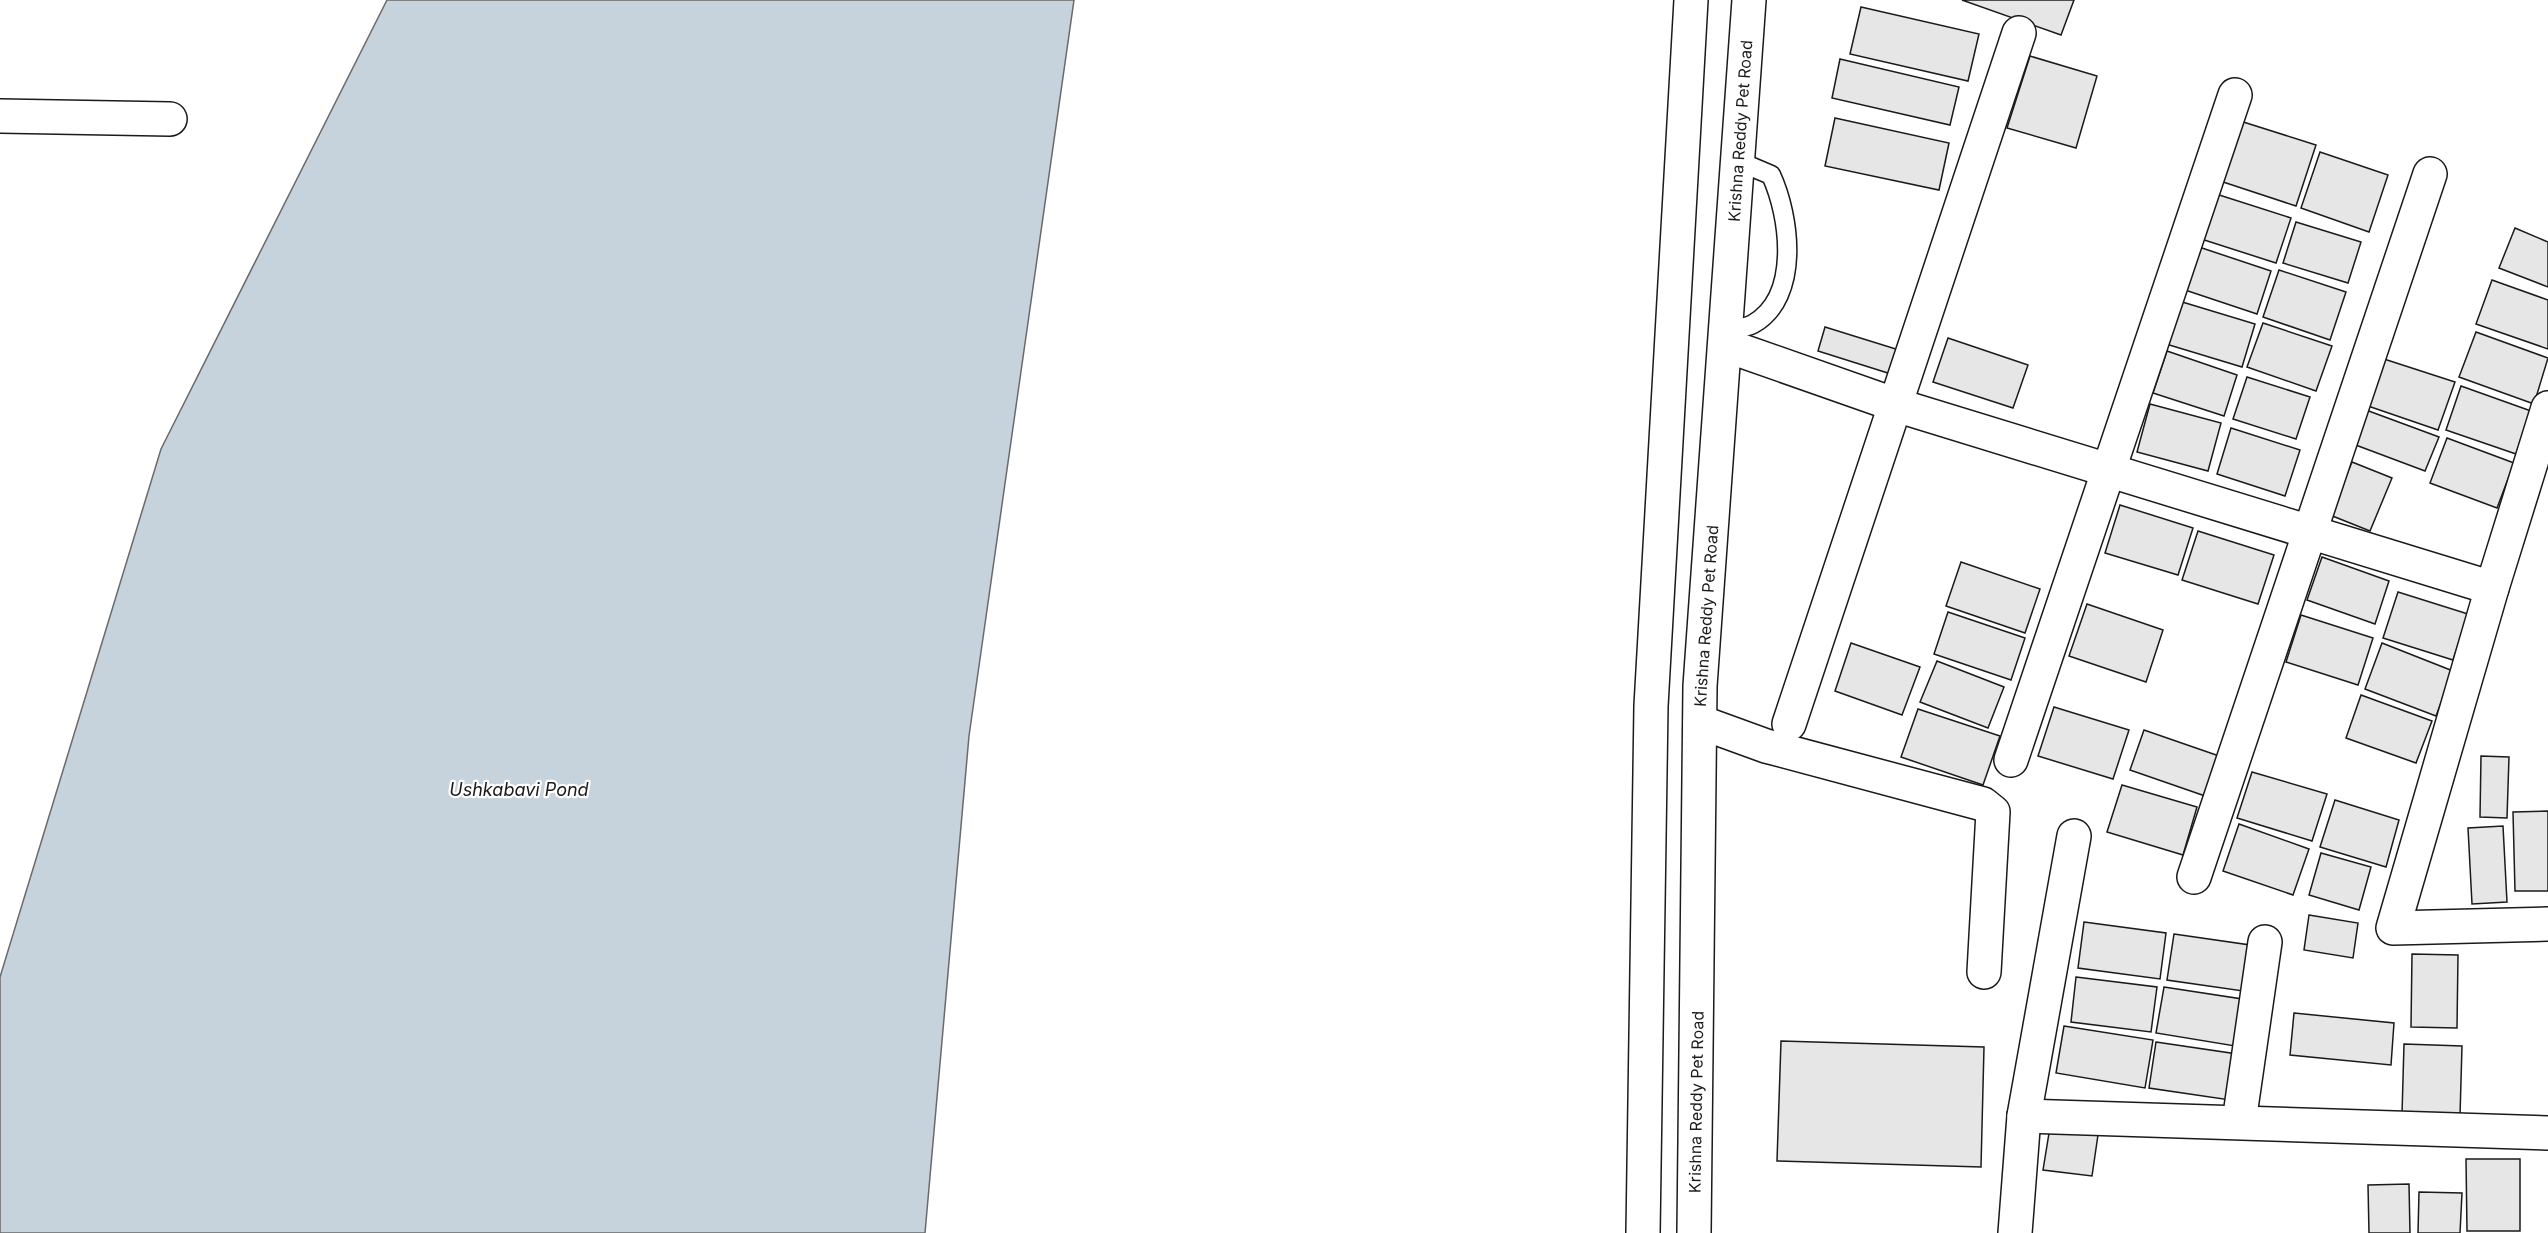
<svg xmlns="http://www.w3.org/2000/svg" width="2548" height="1233" font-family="Inter,sans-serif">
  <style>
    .water { fill: #c6d2dc; stroke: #6a6a6a; stroke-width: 1.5 }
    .building { fill: #e6e6e6; stroke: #1a1a1a; stroke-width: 1.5 }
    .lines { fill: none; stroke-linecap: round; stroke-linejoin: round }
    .lane-casing { stroke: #1a1a1a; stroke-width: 21 }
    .street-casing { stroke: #1a1a1a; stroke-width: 36 }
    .secondary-casing { stroke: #1a1a1a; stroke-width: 36 }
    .lane { stroke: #fff; stroke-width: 18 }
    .street { stroke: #fff; stroke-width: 33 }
    .secondary { stroke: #fff; stroke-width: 33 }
    .labels { text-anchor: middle; stroke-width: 4.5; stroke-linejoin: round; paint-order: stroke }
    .street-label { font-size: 16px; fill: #1a1a1a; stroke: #fff }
    .water-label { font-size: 18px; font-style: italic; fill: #1a1a1a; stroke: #fff }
  </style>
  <rect width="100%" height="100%" fill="#fff"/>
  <path class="water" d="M 387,0 L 1074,0 L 969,736 L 925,1233 L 0,1233 L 0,977 L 161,449 Z"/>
  <g class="building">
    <path d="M 1962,0 L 2074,0 L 2061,35 Z"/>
    <path d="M 1861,7 L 1979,34 L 1968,81 L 1850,54 Z"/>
    <path d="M 2030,56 L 2097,76 L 2076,148 L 2007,128 Z"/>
    <path d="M 1840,59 L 1959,87 L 1950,125 L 1832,98 Z"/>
    <path d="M 1835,118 L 1949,143 L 1939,190 L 1825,166 Z"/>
    <path d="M 2237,120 L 2316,145 L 2296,206 L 2217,180 Z"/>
    <path d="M 2320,152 L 2388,175 L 2369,232 L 2301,208 Z"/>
    <path d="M 2213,193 L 2291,218 L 2276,263 L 2198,238 Z"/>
    <path d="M 2296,222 L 2361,242 L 2348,283 L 2283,263 Z"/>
    <path d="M 2515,228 L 2548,242 L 2548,287 L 2499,268 Z"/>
    <path d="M 2199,247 L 2271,271 L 2257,314 L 2185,290 Z"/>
    <path d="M 2279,270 L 2346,292 L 2330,340 L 2263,317 Z"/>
    <path d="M 2492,280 L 2548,300 L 2548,349 L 2476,324 Z"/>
    <path d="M 2179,301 L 2255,324 L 2242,367 L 2166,344 Z"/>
    <path d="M 2263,323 L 2332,346 L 2316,391 L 2247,367 Z"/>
    <path d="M 1825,327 L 1899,350 L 1891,374 L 1818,351 Z"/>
    <path d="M 2476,332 L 2548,358 L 2534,404 L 2459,377 Z"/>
    <path d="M 1948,338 L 2028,365 L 2013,408 L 1933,382 Z"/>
    <path d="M 2167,351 L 2237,375 L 2224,416 L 2153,393 Z"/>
    <path d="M 2384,359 L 2455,382 L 2438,430 L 2368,406 Z"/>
    <path d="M 2247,377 L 2310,397 L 2296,439 L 2233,419 Z"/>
    <path d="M 2461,386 L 2531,411 L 2516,454 L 2446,430 Z"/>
    <path d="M 2150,404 L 2221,423 L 2208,471 L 2137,452 Z"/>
    <path d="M 2366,410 L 2439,437 L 2425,471 L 2353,444 Z"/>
    <path d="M 2231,428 L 2300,450 L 2285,496 L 2217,474 Z"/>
    <path d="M 2447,438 L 2514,463 L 2497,508 L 2430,483 Z"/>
    <path d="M 2352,462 L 2392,478 L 2370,531 L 2330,515 Z"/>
    <path d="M 2120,505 L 2193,528 L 2178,575 L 2105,553 Z"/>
    <path d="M 2198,531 L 2274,555 L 2258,604 L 2182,580 Z"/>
    <path d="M 2322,557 L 2389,581 L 2375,624 L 2307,600 Z"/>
    <path d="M 1961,562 L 2040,589 L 2025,633 L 1946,606 Z"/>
    <path d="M 2398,592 L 2468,614 L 2453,660 L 2383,638 Z"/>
    <path d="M 2087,604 L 2163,630 L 2146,682 L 2069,656 Z"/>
    <path d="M 1948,612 L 2025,638 L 2011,680 L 1934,654 Z"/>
    <path d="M 2301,615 L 2373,638 L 2358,685 L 2286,662 Z"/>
    <path d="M 1851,643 L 1920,667 L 1902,715 L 1835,691 Z"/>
    <path d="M 2382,643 L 2453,671 L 2436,716 L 2365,689 Z"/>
    <path d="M 1937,661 L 2004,687 L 1988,728 L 1920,702 Z"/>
    <path d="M 2361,695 L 2432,721 L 2416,763 L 2346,738 Z"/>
    <path d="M 2054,707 L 2129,730 L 2113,779 L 2038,756 Z"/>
    <path d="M 1918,709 L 2000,736 L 1983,785 L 1901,757 Z"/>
    <path d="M 2144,730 L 2222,757 L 2208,797 L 2130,770 Z"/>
    <path d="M 2481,756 L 2509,757 L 2507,818 L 2480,817 Z"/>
    <path d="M 2252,772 L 2327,794 L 2312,841 L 2237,818 Z"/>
    <path d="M 2122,785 L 2197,807 L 2183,855 L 2107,832 Z"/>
    <path d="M 2335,800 L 2399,820 L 2386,867 L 2320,847 Z"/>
    <path d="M 2548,811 L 2548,891 L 2515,891 L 2513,812 Z"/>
    <path d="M 2239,824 L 2309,849 L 2293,895 L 2223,871 Z"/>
    <path d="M 2503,826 L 2507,902 L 2472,904 L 2468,828 Z"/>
    <path d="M 2321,853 L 2371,867 L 2359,910 L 2309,895 Z"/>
    <path d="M 2309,915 L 2358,923 L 2353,958 L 2304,950 Z"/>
    <path d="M 2084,922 L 2166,933 L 2160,979 L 2078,968 Z"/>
    <path d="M 2174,934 L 2250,945 L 2243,991 L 2167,980 Z"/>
    <path d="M 2412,954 L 2458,955 L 2457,1028 L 2411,1027 Z"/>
    <path d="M 2076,977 L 2157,987 L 2151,1032 L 2071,1022 Z"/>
    <path d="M 2164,987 L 2242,999 L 2235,1046 L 2156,1033 Z"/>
    <path d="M 2294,1013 L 2394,1023 L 2391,1065 L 2290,1055 Z"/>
    <path d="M 2064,1026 L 2153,1040 L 2145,1088 L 2056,1073 Z"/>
    <path d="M 1781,1041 L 1984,1047 L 1981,1167 L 1777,1161 Z"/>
    <path d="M 2156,1042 L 2237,1054 L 2230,1100 L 2149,1088 Z"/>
    <path d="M 2404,1044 L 2462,1046 L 2460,1116 L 2402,1114 Z"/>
    <path d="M 2051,1121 L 2099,1128 L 2092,1176 L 2043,1170 Z"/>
    <path d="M 2466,1159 L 2520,1159 L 2520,1231 L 2467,1231 Z"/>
    <path d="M 2409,1184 L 2410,1233 L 2369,1233 L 2368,1185 Z"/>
    <path d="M 2419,1192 L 2462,1193 L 2460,1233 L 2418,1233 Z"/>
  </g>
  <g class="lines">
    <g class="lane-casing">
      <path id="lane" d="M 1726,331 C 1734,329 1746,328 1753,324 C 1801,297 1790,216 1771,175 L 1738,161"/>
    </g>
    <g class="street-casing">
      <g id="street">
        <path d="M 0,116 L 170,119"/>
        <path d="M 1725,345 L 1896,405 L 2492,588"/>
        <path d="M 2548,408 L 2492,588 L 2393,928 L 2548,924"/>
        <path d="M 1700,722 L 1766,746 L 1983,804 L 1993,812 L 1984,972"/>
        <path d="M 1789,724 L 2019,33"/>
        <path d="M 2011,760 L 2235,95"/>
        <path d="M 2194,877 L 2430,174"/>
        <path d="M 2024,1116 L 2548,1133"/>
        <path d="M 2239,1122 L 2265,942"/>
        <path d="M 2015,1233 L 2024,1116 L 2074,836"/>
      </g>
    </g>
    <g class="secondary-casing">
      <g id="secondary">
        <path d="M 1643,1233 L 1651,706 L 1691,0"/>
        <path d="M 1694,1233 L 1700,686 L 1749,0"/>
      </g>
    </g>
    <use href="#lane" class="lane"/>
    <use href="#street" class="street"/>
    <use href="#secondary" class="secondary"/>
  </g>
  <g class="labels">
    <g class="street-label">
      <text transform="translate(1740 131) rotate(-86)" y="6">Krishna Reddy Pet Road</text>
      <text transform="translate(1706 616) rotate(-86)" y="6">Krishna Reddy Pet Road</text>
      <text transform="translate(1696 1102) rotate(-89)" y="6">Krishna Reddy Pet Road</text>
    </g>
    <g class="water-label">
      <text x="519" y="796">Ushkabavi Pond</text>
    </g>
  </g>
</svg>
